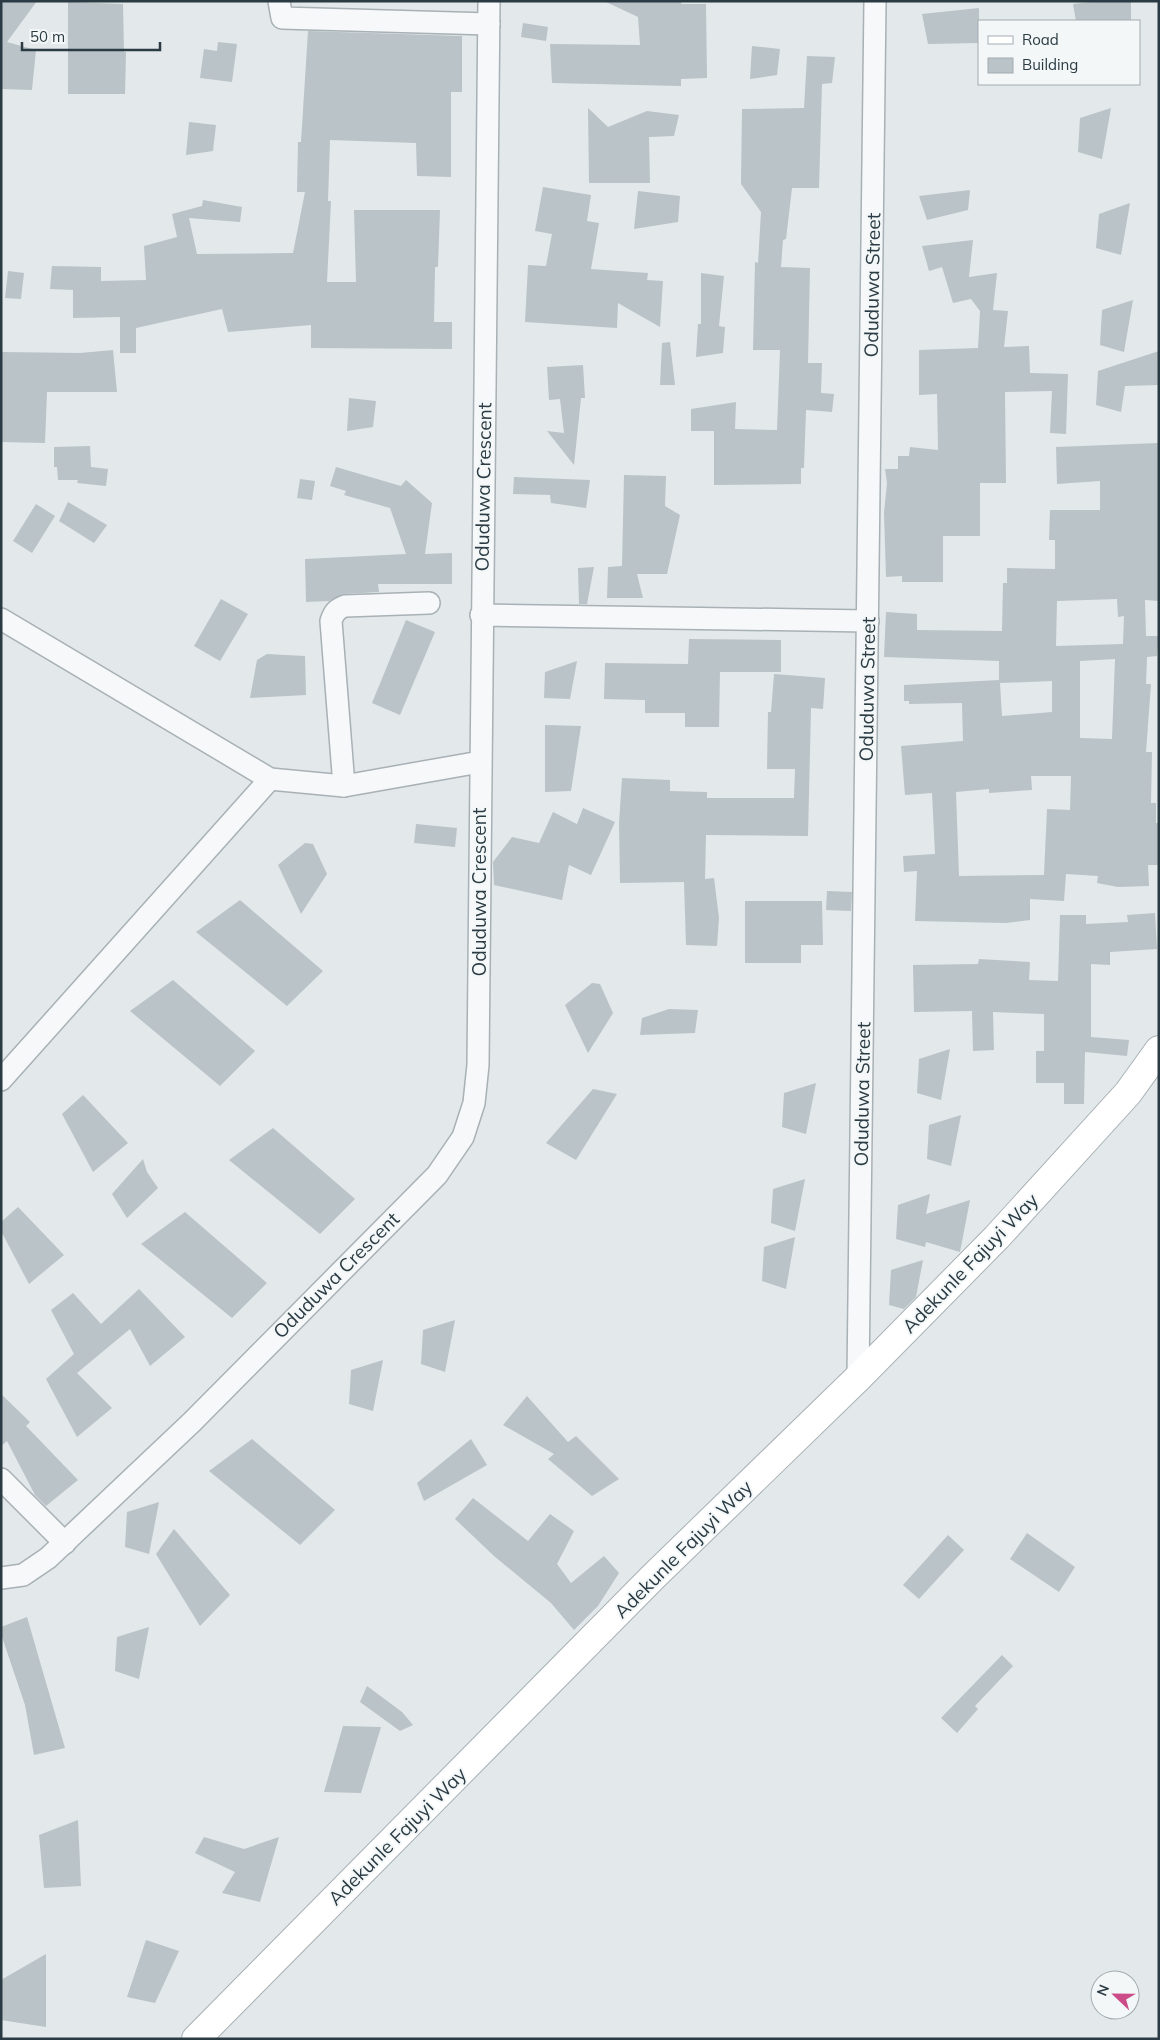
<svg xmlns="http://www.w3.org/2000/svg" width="1160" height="2040" font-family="Mulish,sans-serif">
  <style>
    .building { fill: #bac3c8; fill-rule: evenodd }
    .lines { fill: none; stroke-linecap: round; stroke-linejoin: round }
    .street-casing { stroke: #a8b1b5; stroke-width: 24 }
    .secondary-casing { stroke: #a8b1b5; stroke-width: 30 }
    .street { stroke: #f6f8f9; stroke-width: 21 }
    .secondary { stroke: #fff; stroke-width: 28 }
    .labels { text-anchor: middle; stroke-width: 4; stroke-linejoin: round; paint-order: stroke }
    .street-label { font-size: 19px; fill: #2b3b43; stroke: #f3f7f8 }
  </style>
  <rect width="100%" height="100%" fill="#e3e8eb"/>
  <g class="building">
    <path d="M 1,1 L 37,1 L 7,42 L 36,50 L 32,90 L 1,89 Z"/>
    <path d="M 604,1 L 682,1 L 681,4 L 706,4 L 707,78 L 681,79 L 681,86 L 552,83 L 550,44 L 640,45 L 638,17 Z"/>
    <path d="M 1099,1 L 1131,1 L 1131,21 L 1076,21 L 1073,4 Z"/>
    <path d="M 68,2 L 123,4 L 124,52 L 126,52 L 125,94 L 68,94 Z"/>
    <path d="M 979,8 L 979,43 L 928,44 L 922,14 Z"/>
    <path d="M 523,23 L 548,27 L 546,41 L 521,37 Z"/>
    <path d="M 308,31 L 462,36 L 462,92 L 451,92 L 451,177 L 417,176 L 416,143 L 330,140 L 328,201 L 331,201 L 327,282 L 356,282 L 354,210 L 440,210 L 438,267 L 435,267 L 434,322 L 452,322 L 452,349 L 311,348 L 311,325 L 228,332 L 222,309 L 136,328 L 136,353 L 120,353 L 120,317 L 73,318 L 73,290 L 50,289 L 52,266 L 101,267 L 101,281 L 146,280 L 144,246 L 177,237 L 172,214 L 202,206 L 203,200 L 242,207 L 240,222 L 189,218 L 197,254 L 293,253 L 305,192 L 297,192 L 298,142 L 301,142 Z"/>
    <path d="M 218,42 L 237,44 L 232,82 L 200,78 L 204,49 L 217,51 Z"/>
    <path d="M 752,46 L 780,49 L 777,75 L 750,79 Z"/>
    <path d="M 807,56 L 835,57 L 832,83 L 822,84 L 819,188 L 792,188 L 786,239 L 783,240 L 781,267 L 810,268 L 808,363 L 822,363 L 821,393 L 834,394 L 832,412 L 806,410 L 804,468 L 801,468 L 801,484 L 714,485 L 714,431 L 691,431 L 691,409 L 736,402 L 735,429 L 777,430 L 780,350 L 753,350 L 755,262 L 758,263 L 761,212 L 741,184 L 742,109 L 804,108 Z"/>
    <path d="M 588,108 L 608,127 L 647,111 L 679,115 L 674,136 L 649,137 L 650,183 L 589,183 Z"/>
    <path d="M 1111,108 L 1102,159 L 1078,152 L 1080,118 Z"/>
    <path d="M 189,122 L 216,125 L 213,151 L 186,155 Z"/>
    <path d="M 543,187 L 591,195 L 587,221 L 599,223 L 591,269 L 648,273 L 647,280 L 663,281 L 660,327 L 618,303 L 617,328 L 525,322 L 528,265 L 546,266 L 552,234 L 535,231 Z"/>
    <path d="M 970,190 L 968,210 L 927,220 L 919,196 Z"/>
    <path d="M 638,191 L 680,196 L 678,222 L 634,229 Z"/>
    <path d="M 1130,203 L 1121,255 L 1096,248 L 1099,214 Z"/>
    <path d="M 973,240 L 969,277 L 997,273 L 993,310 L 1008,311 L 1004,347 L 1029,346 L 1030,373 L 1068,374 L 1066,434 L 1050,433 L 1052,391 L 1005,392 L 1006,483 L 980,483 L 980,536 L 943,536 L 943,582 L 902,582 L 902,576 L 886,577 L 884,513 L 887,483 L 885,469 L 898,469 L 898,456 L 909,456 L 910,447 L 938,450 L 937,394 L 919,395 L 919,350 L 978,348 L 980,311 L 971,299 L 953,303 L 942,267 L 929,271 L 922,246 Z"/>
    <path d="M 8,271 L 24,273 L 21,299 L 5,298 Z"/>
    <path d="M 701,273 L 724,276 L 719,326 L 725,327 L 723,353 L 696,357 L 698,324 L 701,324 Z"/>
    <path d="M 1133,300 L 1124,352 L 1100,345 L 1102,310 Z"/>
    <path d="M 670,342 L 675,385 L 660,385 L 662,343 Z"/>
    <path d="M 113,350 L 117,392 L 47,392 L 45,443 L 1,442 L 1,352 L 80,353 Z"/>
    <path d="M 1159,351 L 1159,385 L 1125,386 L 1121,412 L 1096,405 L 1098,371 Z"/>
    <path d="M 583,365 L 585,398 L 581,398 L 574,465 L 547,431 L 564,433 L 560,399 L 549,400 L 547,367 Z"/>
    <path d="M 349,398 L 376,401 L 373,427 L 347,431 Z"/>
    <path d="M 1159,443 L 1159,601 L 1145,600 L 1146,636 L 1159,636 L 1157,656 L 1147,657 L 1146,684 L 1151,684 L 1146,752 L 1152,752 L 1151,803 L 1156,803 L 1156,823 L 1158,823 L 1158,865 L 1148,865 L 1149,886 L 1118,887 L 1097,883 L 1098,876 L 1066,874 L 1064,901 L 1030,899 L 1030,920 L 1006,923 L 915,921 L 917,871 L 904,872 L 903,856 L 935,854 L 932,793 L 905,795 L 901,746 L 963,741 L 962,703 L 909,704 L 909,701 L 904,701 L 904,685 L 999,680 L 999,661 L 884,657 L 886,612 L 917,614 L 917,630 L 1002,631 L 1003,583 L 1007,583 L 1007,568 L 1055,569 L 1055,540 L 1049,540 L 1050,510 L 1100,510 L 1100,481 L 1057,484 L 1056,447 ZM 1117,599 L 1118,617 L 1124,616 L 1123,644 L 1056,646 L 1057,601 ZM 1115,659 L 1112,739 L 1080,738 L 1080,661 ZM 1052,681 L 1052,712 L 1002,716 L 1000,683 ZM 1031,776 L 1071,776 L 1070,810 L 1047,809 L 1044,875 L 959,876 L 956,792 L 989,789 L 989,793 L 1032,790 Z"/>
    <path d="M 90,446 L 91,467 L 108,469 L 106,486 L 77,483 L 78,480 L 58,480 L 57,467 L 54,467 L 54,447 Z"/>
    <path d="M 336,467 L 401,486 L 406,480 L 432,503 L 425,554 L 452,553 L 452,584 L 378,584 L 379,592 L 344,594 L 329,601 L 306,602 L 305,559 L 406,554 L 390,508 L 344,495 L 346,491 L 330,486 Z"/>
    <path d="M 624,475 L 666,476 L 665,506 L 680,515 L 667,574 L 637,574 L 643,598 L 607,598 L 608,567 L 622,566 Z"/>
    <path d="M 514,477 L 590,480 L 586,508 L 551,503 L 550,495 L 513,494 Z"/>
    <path d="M 300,479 L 315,481 L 312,500 L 297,498 Z"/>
    <path d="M 68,502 L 107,525 L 94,543 L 59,521 Z"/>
    <path d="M 36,504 L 55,516 L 32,553 L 13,541 Z"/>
    <path d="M 594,567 L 587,604 L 579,604 L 578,568 Z"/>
    <path d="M 221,599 L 248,614 L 220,661 L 194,646 Z"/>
    <path d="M 406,620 L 435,632 L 400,715 L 372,703 Z"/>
    <path d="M 689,639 L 781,640 L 781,672 L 720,672 L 719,727 L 685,727 L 685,713 L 645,713 L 645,700 L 604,699 L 605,663 L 688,664 Z"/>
    <path d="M 267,654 L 305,656 L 306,695 L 250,698 L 257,660 Z"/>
    <path d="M 577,661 L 570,699 L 544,698 L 545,672 Z"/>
    <path d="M 774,674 L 825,678 L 823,709 L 811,708 L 808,836 L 706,835 L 705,879 L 714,878 L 719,918 L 717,946 L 686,945 L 684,882 L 620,883 L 619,823 L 622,778 L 670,780 L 670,791 L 707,792 L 707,798 L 794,798 L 795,769 L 767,769 L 768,712 L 771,712 Z"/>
    <path d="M 545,725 L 581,726 L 571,791 L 545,792 Z"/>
    <path d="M 583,808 L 615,822 L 591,875 L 569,865 L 562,900 L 494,885 L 493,862 L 512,837 L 539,843 L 553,812 L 577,824 Z"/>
    <path d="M 416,824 L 457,828 L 455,847 L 414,843 Z"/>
    <path d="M 305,843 L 313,844 L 327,874 L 301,914 L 278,865 Z"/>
    <path d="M 827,891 L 852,892 L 851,911 L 826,910 Z"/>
    <path d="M 240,900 L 323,971 L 287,1006 L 196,932 Z"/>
    <path d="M 745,901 L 822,901 L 823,945 L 801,945 L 801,963 L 745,963 Z"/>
    <path d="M 1155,913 L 1157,949 L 1110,952 L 1110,965 L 1091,964 L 1091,1037 L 1129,1040 L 1127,1056 L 1085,1052 L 1084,1104 L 1064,1104 L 1064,1083 L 1036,1083 L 1036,1051 L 1044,1051 L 1044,1014 L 993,1012 L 994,1050 L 973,1051 L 972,1011 L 914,1012 L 913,965 L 978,964 L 979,959 L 1030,962 L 1029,980 L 1058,981 L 1060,915 L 1086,915 L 1086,924 L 1128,922 L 1127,915 Z"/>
    <path d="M 173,980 L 255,1051 L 220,1086 L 130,1011 Z"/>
    <path d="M 592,983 L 600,984 L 613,1013 L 588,1053 L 565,1005 Z"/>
    <path d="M 669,1009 L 698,1010 L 695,1033 L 640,1035 L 642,1018 Z"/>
    <path d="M 950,1049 L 941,1100 L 917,1093 L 919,1059 Z"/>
    <path d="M 816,1083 L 806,1134 L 782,1127 L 784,1093 Z"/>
    <path d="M 593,1089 L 617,1094 L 576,1160 L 546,1143 Z"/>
    <path d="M 83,1095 L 128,1143 L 93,1172 L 62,1114 Z"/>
    <path d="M 961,1115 L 951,1166 L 927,1159 L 929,1125 Z"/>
    <path d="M 273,1128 L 355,1199 L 320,1234 L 229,1160 Z"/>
    <path d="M 143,1159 L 147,1172 L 158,1188 L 127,1218 L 112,1194 Z"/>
    <path d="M 805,1179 L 795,1231 L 771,1223 L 773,1189 Z"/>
    <path d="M 930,1194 L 926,1214 L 970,1200 L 960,1252 L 926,1242 L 925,1247 L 896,1239 L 898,1205 Z"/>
    <path d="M 18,1207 L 64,1255 L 29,1284 L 1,1231 L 1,1222 Z"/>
    <path d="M 185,1212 L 267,1283 L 232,1318 L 141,1244 Z"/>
    <path d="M 795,1237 L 786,1289 L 762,1281 L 764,1247 Z"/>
    <path d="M 923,1260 L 916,1297 L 904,1309 L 889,1305 L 891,1270 Z"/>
    <path d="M 139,1289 L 185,1337 L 150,1366 L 130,1329 L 77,1373 L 112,1408 L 77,1437 L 46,1379 L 74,1354 L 51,1310 L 73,1293 L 101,1324 Z"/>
    <path d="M 455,1320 L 445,1372 L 421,1364 L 423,1330 Z"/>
    <path d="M 383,1360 L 373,1411 L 349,1404 L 351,1370 Z"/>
    <path d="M 1,1394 L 30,1422 L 26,1426 L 78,1480 L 46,1506 L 35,1495 L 7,1441 L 1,1446 Z"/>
    <path d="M 527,1396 L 568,1442 L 576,1436 L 619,1479 L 592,1496 L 548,1459 L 554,1454 L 503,1425 Z"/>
    <path d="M 252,1439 L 335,1510 L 300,1545 L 209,1471 Z"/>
    <path d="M 471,1439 L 487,1465 L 424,1501 L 417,1483 Z"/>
    <path d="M 473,1498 L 528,1541 L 550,1514 L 574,1531 L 557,1564 L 571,1583 L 604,1556 L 619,1573 L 598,1606 L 574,1630 L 551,1603 L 494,1556 L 455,1519 Z"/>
    <path d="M 159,1502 L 149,1554 L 125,1547 L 127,1512 Z"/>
    <path d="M 174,1529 L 230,1595 L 200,1626 L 156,1554 Z"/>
    <path d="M 1027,1533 L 1075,1567 L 1059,1592 L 1010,1559 Z"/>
    <path d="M 948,1535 L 964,1550 L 919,1599 L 903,1585 Z"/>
    <path d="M 27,1617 L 65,1748 L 34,1755 L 25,1705 L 1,1634 L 1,1627 Z"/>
    <path d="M 149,1627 L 139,1679 L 115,1671 L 117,1637 Z"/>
    <path d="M 1002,1655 L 1013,1666 L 975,1706 L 978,1709 L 957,1733 L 941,1718 Z"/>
    <path d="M 367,1686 L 402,1712 L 413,1725 L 400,1731 L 360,1702 Z"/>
    <path d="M 343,1726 L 381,1727 L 361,1793 L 324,1792 Z"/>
    <path d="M 78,1820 L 81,1886 L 44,1888 L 39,1835 Z"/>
    <path d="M 204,1837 L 244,1849 L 279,1837 L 260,1902 L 222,1893 L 235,1872 L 195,1853 Z"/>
    <path d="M 146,1940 L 179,1951 L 155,2003 L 127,1997 Z"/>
    <path d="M 46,1954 L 46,2027 L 1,2020 L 1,1980 Z"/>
  </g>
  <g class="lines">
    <g class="street-casing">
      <g id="street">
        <path d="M 279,1 L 282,18 L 489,24"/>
        <path d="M 481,615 L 868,621"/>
        <path d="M 1,619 L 270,779 L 344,786 L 480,762"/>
        <path d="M 344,786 L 331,621 C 334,612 337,609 345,606 L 429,603"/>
        <path d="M 1,1080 L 270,779"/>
        <path d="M 858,1378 L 875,1"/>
        <path d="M 1,1479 L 65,1543"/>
        <path d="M 1,1578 L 23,1575 L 48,1558 L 192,1422 L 437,1175 L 463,1137 L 474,1103 L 478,1065 L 489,1"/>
      </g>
    </g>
    <g class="secondary-casing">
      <path id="secondary" d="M 196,2039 L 653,1577 L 858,1378 L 997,1237 L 1128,1093 L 1159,1050"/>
    </g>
    <use href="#street" class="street"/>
    <use href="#secondary" class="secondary"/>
  </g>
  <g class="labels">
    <g class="street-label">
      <text transform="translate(872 285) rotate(-89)" y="7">Oduduwa Street</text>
      <text transform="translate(483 487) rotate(-89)" y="7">Oduduwa Crescent</text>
      <text transform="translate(867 689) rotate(-89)" y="7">Oduduwa Street</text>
      <text transform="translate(479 892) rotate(-90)" y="7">Oduduwa Crescent</text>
      <text transform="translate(862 1094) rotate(-89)" y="7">Oduduwa Street</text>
      <text transform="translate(970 1263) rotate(-46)" y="7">Adekunle Fajuyi Way</text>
      <text transform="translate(336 1275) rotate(-45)" y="7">Oduduwa Crescent</text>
      <text transform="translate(683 1549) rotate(-45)" y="7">Adekunle Fajuyi Way</text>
      <text transform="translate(397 1836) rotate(-45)" y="7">Adekunle Fajuyi Way</text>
    </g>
  </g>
  <rect width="1160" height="2040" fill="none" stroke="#2b3b43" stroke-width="5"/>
  <rect x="978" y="20" width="162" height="65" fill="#f3f7f8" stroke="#a3acb0"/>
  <rect x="988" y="36" width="25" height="8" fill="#ffffff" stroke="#a3acb0"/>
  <text x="1022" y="45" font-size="15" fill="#2b3b43">Road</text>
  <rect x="988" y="58" width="25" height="15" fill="#bac3c8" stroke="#a3acb0"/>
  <text x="1022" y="70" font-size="15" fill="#2b3b43">Building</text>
  <g transform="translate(1115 1995) rotate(292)"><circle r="24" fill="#f3f7f8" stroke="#a3acb0"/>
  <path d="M0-4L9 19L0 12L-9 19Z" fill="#cb4c88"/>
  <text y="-8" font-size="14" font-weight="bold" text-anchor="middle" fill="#2b3b43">N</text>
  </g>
  <path d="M22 42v8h138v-8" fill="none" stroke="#2b3b43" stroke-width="2.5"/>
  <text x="30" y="42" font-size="15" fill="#2b3b43" stroke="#f3f7f8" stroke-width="4" paint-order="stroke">50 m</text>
</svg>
